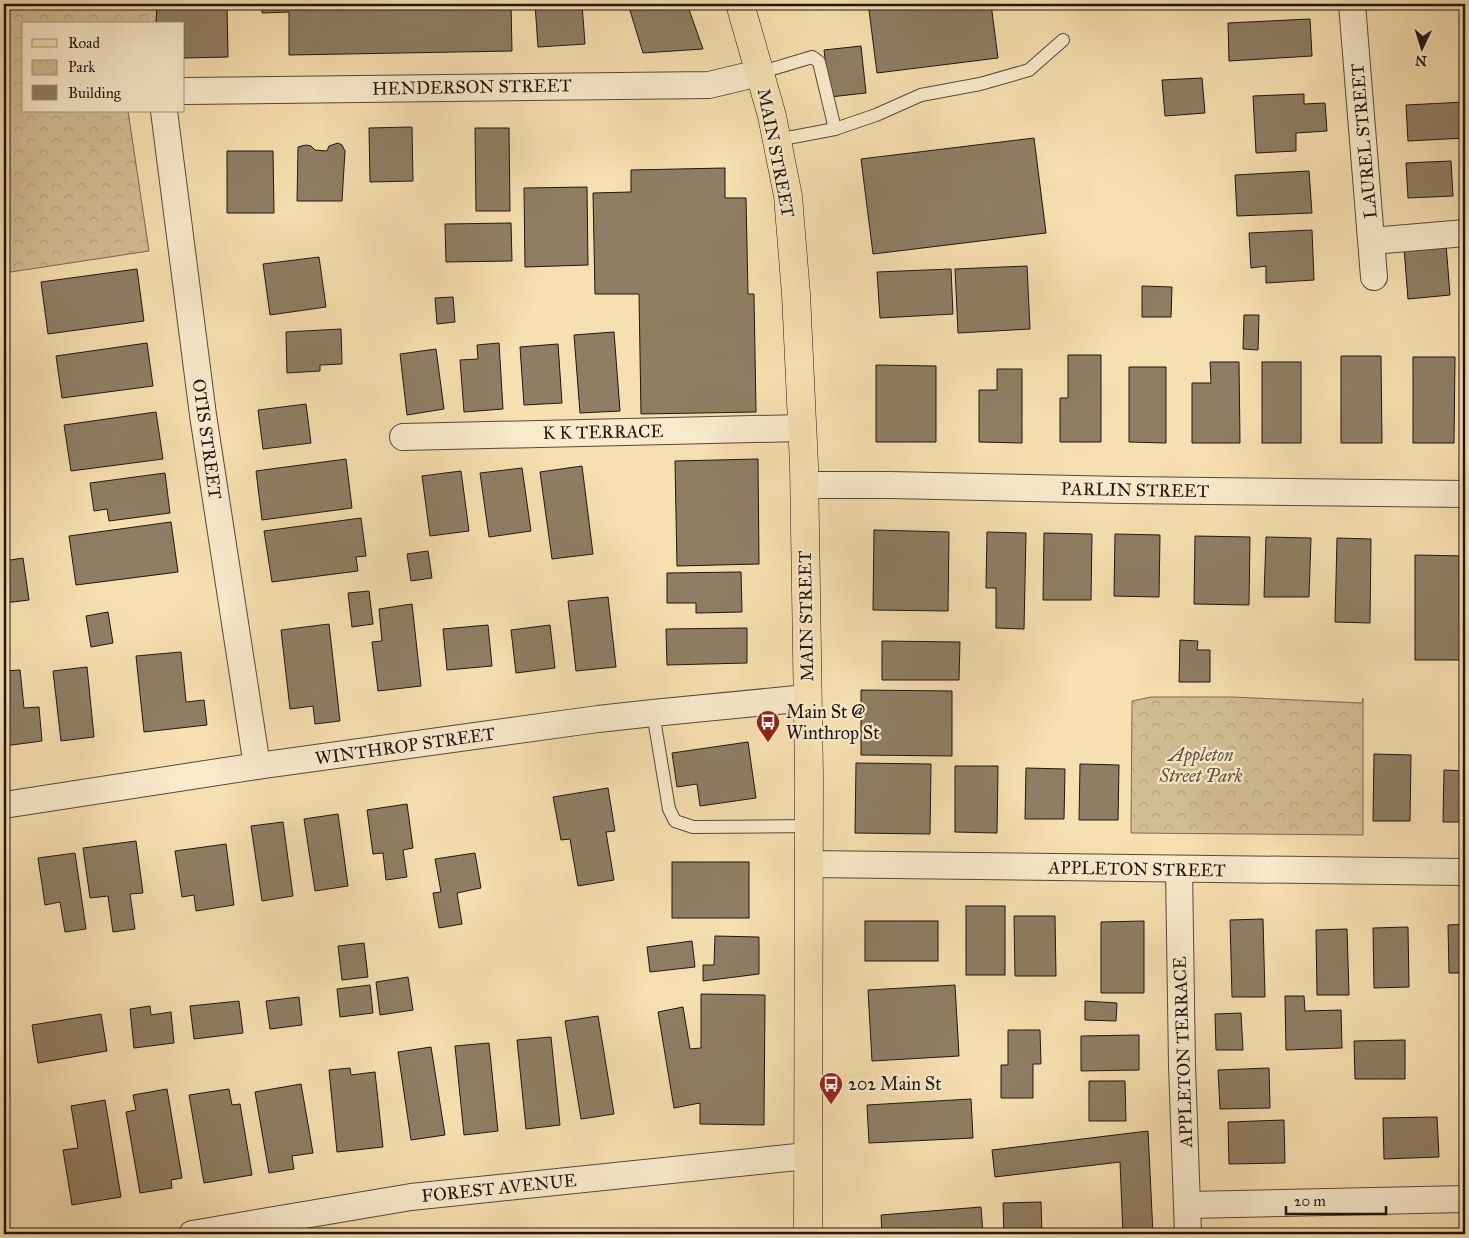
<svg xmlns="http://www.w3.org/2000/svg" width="1469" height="1238" font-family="'IM FELL Great Primer',serif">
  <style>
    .park { fill: url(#park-crowns); stroke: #796953 }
    .building { fill: #8f7e64; stroke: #201511 }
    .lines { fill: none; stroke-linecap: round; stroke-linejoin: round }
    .lane-casing { stroke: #564839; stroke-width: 14 }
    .street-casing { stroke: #564839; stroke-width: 28 }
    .primary-casing { stroke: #201511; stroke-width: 29 }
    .lane { stroke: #f9eacc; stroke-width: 12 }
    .street { stroke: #f9eacc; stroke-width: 26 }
    .primary { stroke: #f6dfb0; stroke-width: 28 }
    .labels { text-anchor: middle; stroke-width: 4.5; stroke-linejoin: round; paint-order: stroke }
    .street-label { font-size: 18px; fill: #201511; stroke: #f9eacc }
    .poi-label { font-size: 18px; fill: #201511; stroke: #f9eacc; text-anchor: start }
    .park-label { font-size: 18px; font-style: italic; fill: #5e503f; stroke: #f9eacc }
  </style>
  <defs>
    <pattern id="park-crowns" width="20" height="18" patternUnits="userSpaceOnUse" patternTransform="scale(1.25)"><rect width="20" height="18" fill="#d2bd95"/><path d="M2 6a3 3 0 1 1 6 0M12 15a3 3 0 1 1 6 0" fill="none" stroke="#b4a27f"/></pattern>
  </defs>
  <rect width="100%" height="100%" fill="#f6dfb0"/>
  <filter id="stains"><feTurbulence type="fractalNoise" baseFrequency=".004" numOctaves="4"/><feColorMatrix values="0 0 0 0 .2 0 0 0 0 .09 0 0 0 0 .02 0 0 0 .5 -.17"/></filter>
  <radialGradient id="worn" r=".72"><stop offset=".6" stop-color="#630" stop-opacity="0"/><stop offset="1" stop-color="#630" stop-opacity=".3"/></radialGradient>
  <g class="park">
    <path d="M 4,4 L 157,4 L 156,24 L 24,24 L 24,111 L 128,111 L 149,251 L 4,273 Z"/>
    <path d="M 1151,697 L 1232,697 L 1362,703 L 1363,698 L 1363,835 L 1131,833 L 1132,701 Z"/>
  </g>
  <g class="building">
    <path d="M 157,4 L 227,4 L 228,57 L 184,58 L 184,24 L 156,24 Z"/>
    <path d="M 262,4 L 511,4 L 512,51 L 289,55 L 289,12 L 262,13 Z"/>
    <path d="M 535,4 L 582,4 L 585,44 L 538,47 Z"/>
    <path d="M 628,4 L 687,4 L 703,49 L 643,53 Z"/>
    <path d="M 918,4 L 991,4 L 998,58 L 877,73 L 869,10 Z"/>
    <path d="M 1310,19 L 1312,56 L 1229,61 L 1228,23 Z"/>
    <path d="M 861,46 L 866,93 L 830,97 L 824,50 Z"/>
    <path d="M 1202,78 L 1205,113 L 1165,116 L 1162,80 Z"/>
    <path d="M 1304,94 L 1304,104 L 1325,103 L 1327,131 L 1296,133 L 1296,151 L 1256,153 L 1253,96 Z"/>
    <path d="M 1465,102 L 1465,138 L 1408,141 L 1406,105 Z"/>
    <path d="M 412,127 L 413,181 L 370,182 L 369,128 Z"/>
    <path d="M 475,128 L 509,128 L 510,211 L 476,211 Z"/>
    <path d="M 1034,138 L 1046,233 L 873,254 L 861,159 Z"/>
    <path d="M 338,143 L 342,145 L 345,151 L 342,201 L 297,201 L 298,147 L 306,145 L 311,146 L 315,150 L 327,151 L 329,146 Z"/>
    <path d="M 227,151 L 273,151 L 274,213 L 227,213 Z"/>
    <path d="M 1451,161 L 1453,196 L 1408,198 L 1406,163 Z"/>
    <path d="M 725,168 L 725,198 L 746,198 L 748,294 L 754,294 L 756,412 L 641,414 L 639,294 L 595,294 L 593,193 L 631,192 L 631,170 Z"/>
    <path d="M 1309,171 L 1312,213 L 1237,216 L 1235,175 Z"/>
    <path d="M 587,187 L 588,265 L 525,267 L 524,188 Z"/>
    <path d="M 511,223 L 512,261 L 446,262 L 445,224 Z"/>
    <path d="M 1312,230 L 1314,280 L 1266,283 L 1266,266 L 1251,268 L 1249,233 Z"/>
    <path d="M 1446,244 L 1450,295 L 1408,299 L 1404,248 Z"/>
    <path d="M 319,257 L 326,307 L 270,315 L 263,264 Z"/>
    <path d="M 1027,266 L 1030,329 L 958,333 L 955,269 Z"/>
    <path d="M 137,269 L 144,321 L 48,334 L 41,282 Z"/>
    <path d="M 951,269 L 953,314 L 880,318 L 877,272 Z"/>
    <path d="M 1142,286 L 1172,287 L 1171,317 L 1142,317 Z"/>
    <path d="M 453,297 L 455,322 L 437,324 L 435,298 Z"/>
    <path d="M 1244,315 L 1259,315 L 1258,350 L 1243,349 Z"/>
    <path d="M 341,329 L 342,364 L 320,365 L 320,371 L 287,373 L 286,332 Z"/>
    <path d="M 614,332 L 620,411 L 580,413 L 574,335 Z"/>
    <path d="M 147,343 L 153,386 L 62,398 L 56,356 Z"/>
    <path d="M 499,343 L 503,409 L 464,412 L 460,360 L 478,359 L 477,345 Z"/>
    <path d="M 558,344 L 562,403 L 524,405 L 520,347 Z"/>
    <path d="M 436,349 L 444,409 L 407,415 L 400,354 Z"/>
    <path d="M 1068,355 L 1101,355 L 1101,442 L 1060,442 L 1060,398 L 1068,398 Z"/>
    <path d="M 1341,356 L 1381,356 L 1382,443 L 1341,443 Z"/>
    <path d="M 1413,357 L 1455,357 L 1454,443 L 1413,443 Z"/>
    <path d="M 1210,362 L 1239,362 L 1240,443 L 1192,443 L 1192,383 L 1211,383 Z"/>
    <rect x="1262" y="362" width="39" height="81"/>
    <path d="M 876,365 L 936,366 L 936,442 L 876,442 Z"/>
    <path d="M 1129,367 L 1166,367 L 1166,443 L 1129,442 Z"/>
    <path d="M 997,369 L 1022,369 L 1022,443 L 979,442 L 979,390 L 997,390 Z"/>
    <path d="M 306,404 L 311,443 L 263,449 L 258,410 Z"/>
    <path d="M 156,412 L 163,459 L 71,471 L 64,425 Z"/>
    <path d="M 4,441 L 5,441 L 9,465 L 4,466 Z"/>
    <path d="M 346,459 L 352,508 L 262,520 L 256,471 Z"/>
    <path d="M 758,459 L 759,564 L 677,566 L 675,461 Z"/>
    <path d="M 582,466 L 593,554 L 552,559 L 540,472 Z"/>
    <path d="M 522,468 L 531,531 L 489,537 L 480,473 Z"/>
    <path d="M 461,471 L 469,531 L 430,536 L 422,476 Z"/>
    <path d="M 165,473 L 170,513 L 109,521 L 107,509 L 94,511 L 90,483 Z"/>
    <path d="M 361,518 L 366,556 L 356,557 L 358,571 L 272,582 L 264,531 Z"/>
    <path d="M 171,522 L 178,572 L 76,585 L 69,536 Z"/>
    <path d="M 874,530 L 949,532 L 948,611 L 873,610 Z"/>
    <path d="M 987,532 L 1026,533 L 1024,629 L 996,628 L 996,588 L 986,588 Z"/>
    <path d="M 1044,533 L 1092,534 L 1091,600 L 1043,600 Z"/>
    <path d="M 1115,534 L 1160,535 L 1159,597 L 1114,596 Z"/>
    <path d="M 1195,536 L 1250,537 L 1249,605 L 1194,604 Z"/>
    <path d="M 1266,537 L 1311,538 L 1309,597 L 1264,597 Z"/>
    <path d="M 1337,538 L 1371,539 L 1370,623 L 1335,622 Z"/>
    <path d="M 428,551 L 432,578 L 411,581 L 407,554 Z"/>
    <path d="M 1415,555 L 1465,556 L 1465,660 L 1415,660 Z"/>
    <path d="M 23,558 L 29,600 L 4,603 L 4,561 Z"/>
    <path d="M 741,572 L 742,612 L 696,613 L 696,603 L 667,603 L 667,573 Z"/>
    <path d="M 369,591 L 373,624 L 352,627 L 348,593 Z"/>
    <path d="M 608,597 L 616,667 L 576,671 L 568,601 Z"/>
    <path d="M 412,604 L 421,686 L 378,691 L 372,642 L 382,641 L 379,609 Z"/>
    <path d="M 108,612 L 113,643 L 91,647 L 86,616 Z"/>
    <path d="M 329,624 L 340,721 L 315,724 L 313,706 L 290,709 L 281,630 Z"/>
    <path d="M 488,625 L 492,666 L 447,670 L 443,629 Z"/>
    <path d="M 550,625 L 555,668 L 516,673 L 511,630 Z"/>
    <path d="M 747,628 L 747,663 L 667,665 L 666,629 Z"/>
    <path d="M 1180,640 L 1198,641 L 1197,650 L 1210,650 L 1210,682 L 1179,682 Z"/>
    <path d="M 882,641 L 960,642 L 959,680 L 882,680 Z"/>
    <path d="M 181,652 L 186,702 L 204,700 L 207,725 L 144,732 L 136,656 Z"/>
    <path d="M 87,667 L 94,737 L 61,741 L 53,671 Z"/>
    <path d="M 20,670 L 24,708 L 39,707 L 42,741 L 4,746 L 4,671 Z"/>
    <path d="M 861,690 L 952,691 L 952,756 L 861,755 Z"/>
    <path d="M 748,742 L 756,798 L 700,806 L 697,784 L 677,787 L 672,753 Z"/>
    <path d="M 1374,754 L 1411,755 L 1410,821 L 1373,821 Z"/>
    <path d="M 856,763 L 931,764 L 930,834 L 855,833 Z"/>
    <path d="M 1080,764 L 1119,765 L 1118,820 L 1079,820 Z"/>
    <path d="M 955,766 L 998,766 L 997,833 L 955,832 Z"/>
    <path d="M 1026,768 L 1065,769 L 1064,819 L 1025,819 Z"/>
    <path d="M 1444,770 L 1465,771 L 1465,822 L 1443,822 Z"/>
    <path d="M 608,788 L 615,831 L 606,832 L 614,880 L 578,886 L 570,839 L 561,840 L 553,797 Z"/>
    <path d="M 407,804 L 413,848 L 403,850 L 407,877 L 386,880 L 383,853 L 373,854 L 367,810 Z"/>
    <path d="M 338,814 L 348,886 L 315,891 L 304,819 Z"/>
    <path d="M 283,822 L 293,896 L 262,901 L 251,826 Z"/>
    <path d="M 136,841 L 143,893 L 130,894 L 135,929 L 113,932 L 108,896 L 90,898 L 83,848 Z"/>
    <path d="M 226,844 L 234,905 L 196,911 L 194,895 L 182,897 L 175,851 Z"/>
    <path d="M 75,853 L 86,929 L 65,932 L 60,902 L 45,905 L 38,858 Z"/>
    <path d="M 475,853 L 481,888 L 457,893 L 462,924 L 439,928 L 433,893 L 441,892 L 435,859 Z"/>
    <rect x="672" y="862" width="77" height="56"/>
    <rect x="966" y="906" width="39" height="69"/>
    <path d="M 1014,916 L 1055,916 L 1056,976 L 1015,976 Z"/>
    <path d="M 1263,919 L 1265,997 L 1232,997 L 1230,920 Z"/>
    <rect x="865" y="921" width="73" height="40"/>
    <path d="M 1144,921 L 1144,993 L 1101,993 L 1101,922 Z"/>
    <path d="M 1465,924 L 1465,973 L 1449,973 L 1448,925 Z"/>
    <path d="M 1408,927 L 1409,987 L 1374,988 L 1373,928 Z"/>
    <path d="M 1347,929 L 1349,995 L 1317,995 L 1316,930 Z"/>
    <path d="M 715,936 L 759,937 L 759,974 L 703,981 L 703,965 L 714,965 Z"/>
    <path d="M 692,941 L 695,967 L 650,972 L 647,947 Z"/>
    <path d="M 364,943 L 368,977 L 342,980 L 338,946 Z"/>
    <path d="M 408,977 L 413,1010 L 380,1015 L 376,982 Z"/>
    <path d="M 370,985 L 373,1013 L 340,1017 L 337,989 Z"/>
    <path d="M 955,985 L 959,1056 L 872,1061 L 868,990 Z"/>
    <path d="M 701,994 L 765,995 L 764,1125 L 700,1124 L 700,1103 L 674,1108 L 658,1012 L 683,1007 L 690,1049 L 701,1048 Z"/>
    <path d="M 1285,996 L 1304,996 L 1305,1011 L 1341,1010 L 1342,1048 L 1286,1050 Z"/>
    <path d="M 299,997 L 302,1025 L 270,1029 L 266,1001 Z"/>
    <path d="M 239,1001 L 243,1033 L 194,1039 L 190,1006 Z"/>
    <path d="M 1085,1001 L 1117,1003 L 1116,1021 L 1085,1020 Z"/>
    <path d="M 150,1006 L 151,1015 L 171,1012 L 174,1043 L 134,1048 L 130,1009 Z"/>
    <path d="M 1241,1013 L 1243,1050 L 1216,1050 L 1215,1014 Z"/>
    <path d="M 101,1014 L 107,1051 L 38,1063 L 32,1025 Z"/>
    <path d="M 598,1016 L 614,1114 L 581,1119 L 565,1021 Z"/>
    <path d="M 1008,1030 L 1040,1030 L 1041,1064 L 1033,1064 L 1033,1098 L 1001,1098 L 1001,1065 L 1008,1065 Z"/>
    <path d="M 1139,1035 L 1139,1070 L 1081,1071 L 1081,1036 Z"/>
    <path d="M 551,1037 L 560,1125 L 526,1129 L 517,1040 Z"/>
    <path d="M 1405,1040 L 1405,1079 L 1355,1079 L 1354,1041 Z"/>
    <path d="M 489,1043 L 498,1131 L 464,1135 L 455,1046 Z"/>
    <path d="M 431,1047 L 445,1135 L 411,1140 L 398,1052 Z"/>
    <path d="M 350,1068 L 351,1075 L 375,1072 L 383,1147 L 337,1152 L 329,1070 Z"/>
    <path d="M 1269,1068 L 1270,1108 L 1220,1109 L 1218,1070 Z"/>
    <path d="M 1089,1081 L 1125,1081 L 1126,1121 L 1089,1121 Z"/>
    <path d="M 301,1084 L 313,1153 L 292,1156 L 294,1169 L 269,1173 L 255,1092 Z"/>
    <path d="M 167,1089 L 182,1178 L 171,1180 L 172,1188 L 140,1193 L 126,1112 L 136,1110 L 133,1095 Z"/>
    <path d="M 229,1089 L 232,1105 L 240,1104 L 252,1175 L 204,1183 L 189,1095 Z"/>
    <path d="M 971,1099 L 973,1138 L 869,1143 L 867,1105 Z"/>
    <path d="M 105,1100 L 121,1197 L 72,1205 L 63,1150 L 78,1148 L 71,1106 Z"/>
    <path d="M 1437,1117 L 1439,1157 L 1384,1159 L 1383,1118 Z"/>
    <path d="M 1284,1120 L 1285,1163 L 1229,1164 L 1228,1122 Z"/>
    <path d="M 1148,1131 L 1153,1234 L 1123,1234 L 1120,1162 L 995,1177 L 992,1150 Z"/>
    <path d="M 1041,1202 L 1042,1234 L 1004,1234 L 1003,1203 Z"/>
    <path d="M 981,1207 L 983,1234 L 882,1234 L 881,1215 Z"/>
    <path d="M 732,1231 L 733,1234 L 693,1234 Z"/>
  </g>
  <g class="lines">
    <g class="lane-casing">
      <g id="lane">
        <path d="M 759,73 L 812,57 L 819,62 L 835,129"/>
        <path d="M 777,140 L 835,129 L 876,115 L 921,95 L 980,84 L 1029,70 L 1063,40"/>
        <path d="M 653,713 L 669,809 L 675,821 L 693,827 L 809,826"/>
      </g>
    </g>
    <g class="street-casing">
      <g id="street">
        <path d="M 1352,4 L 1374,277"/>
        <path d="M 184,91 L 709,85 L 759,73"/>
        <path d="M 164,111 L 203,415 L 257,766"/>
        <path d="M 1372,241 L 1465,233"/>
        <path d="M 403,437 L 802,428"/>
        <path d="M 804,485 L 890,485 L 1125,490 L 1465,494"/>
        <path d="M 4,805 L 257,766 L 598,719 L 653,713 L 807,698"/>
        <path d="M 809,864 L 1465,872"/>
        <path d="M 1179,869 L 1182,1065 L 1188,1234"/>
        <path d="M 1188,1205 L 1465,1199"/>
        <path d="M 192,1234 L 411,1197 L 807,1156"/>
      </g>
    </g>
    <g class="primary-casing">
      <path id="primary" d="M 740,4 L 772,116 L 788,196 L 796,294 L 804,465 L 809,777 L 808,1234"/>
    </g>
    <use href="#lane" class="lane"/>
    <use href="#street" class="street"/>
    <use href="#primary" class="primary"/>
  </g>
  <defs>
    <g id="bus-pin" transform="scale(1.25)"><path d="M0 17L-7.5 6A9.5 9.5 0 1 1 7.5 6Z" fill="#8f2418" stroke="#f9eacc"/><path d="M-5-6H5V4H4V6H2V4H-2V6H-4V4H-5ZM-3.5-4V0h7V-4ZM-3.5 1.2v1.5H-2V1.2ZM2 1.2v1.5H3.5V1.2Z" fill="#fff"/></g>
  </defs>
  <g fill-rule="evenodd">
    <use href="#bus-pin" x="768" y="722"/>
    <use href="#bus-pin" x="831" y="1084"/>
  </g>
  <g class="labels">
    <g class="street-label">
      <text transform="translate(472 87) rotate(-1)" y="6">HENDERSON STREET</text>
      <text transform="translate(1364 141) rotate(-95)" y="6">LAUREL STREET</text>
      <text transform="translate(776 153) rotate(79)" y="6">MAIN STREET</text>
      <text transform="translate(603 432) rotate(-1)" y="6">K K TERRACE</text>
      <text transform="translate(207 439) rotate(82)" y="6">OTIS STREET</text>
      <text transform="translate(1135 490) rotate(1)" y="6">PARLIN STREET</text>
      <text transform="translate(806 616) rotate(-91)" y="6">MAIN STREET</text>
      <text transform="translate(405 746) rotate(-8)" y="6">WINTHROP STREET</text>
      <text transform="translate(1137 869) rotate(1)" y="6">APPLETON STREET</text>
      <text transform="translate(1183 1052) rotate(-92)" y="6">APPLETON TERRACE</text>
      <text transform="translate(499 1188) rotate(-6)" y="6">FOREST AVENUE</text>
    </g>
    <g class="poi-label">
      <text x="786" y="718">Main St @<tspan x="786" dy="21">Winthrop St</tspan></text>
      <text x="848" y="1090">202 Main St</text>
    </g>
    <g class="park-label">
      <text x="1201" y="761">Appleton<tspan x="1201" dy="21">Street Park</tspan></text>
    </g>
  </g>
  <rect width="1469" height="1238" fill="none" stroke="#f6dfb0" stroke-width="20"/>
  <rect x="5" y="5" width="1459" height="1228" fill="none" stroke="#201511" stroke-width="2.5"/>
  <rect x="10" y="10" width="1449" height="1218" fill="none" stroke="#201511"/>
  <rect x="22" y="22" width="162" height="90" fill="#f9eacc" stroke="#a29581"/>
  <rect x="32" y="39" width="25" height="8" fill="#f6dfb0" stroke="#a29581"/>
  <text x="68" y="48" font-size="15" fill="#201511">Road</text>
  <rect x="32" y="60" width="25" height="15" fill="url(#park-crowns)" stroke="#a29581"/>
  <text x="68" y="72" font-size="15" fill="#201511">Park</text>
  <rect x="32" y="85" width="25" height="15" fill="#8f7e64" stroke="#a29581"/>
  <text x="68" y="98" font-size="15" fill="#201511">Building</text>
  <g transform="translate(1422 48) rotate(184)" stroke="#f9eacc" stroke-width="4" paint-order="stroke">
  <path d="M0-4L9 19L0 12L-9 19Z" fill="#201511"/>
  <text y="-8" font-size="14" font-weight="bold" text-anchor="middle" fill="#201511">N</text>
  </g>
  <path d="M1286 1206v8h100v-8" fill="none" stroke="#201511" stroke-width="2.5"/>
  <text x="1294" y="1206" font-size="15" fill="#201511" stroke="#f9eacc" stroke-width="4" paint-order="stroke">20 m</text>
  <rect width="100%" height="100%" filter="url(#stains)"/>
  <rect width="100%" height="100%" fill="url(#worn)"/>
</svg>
